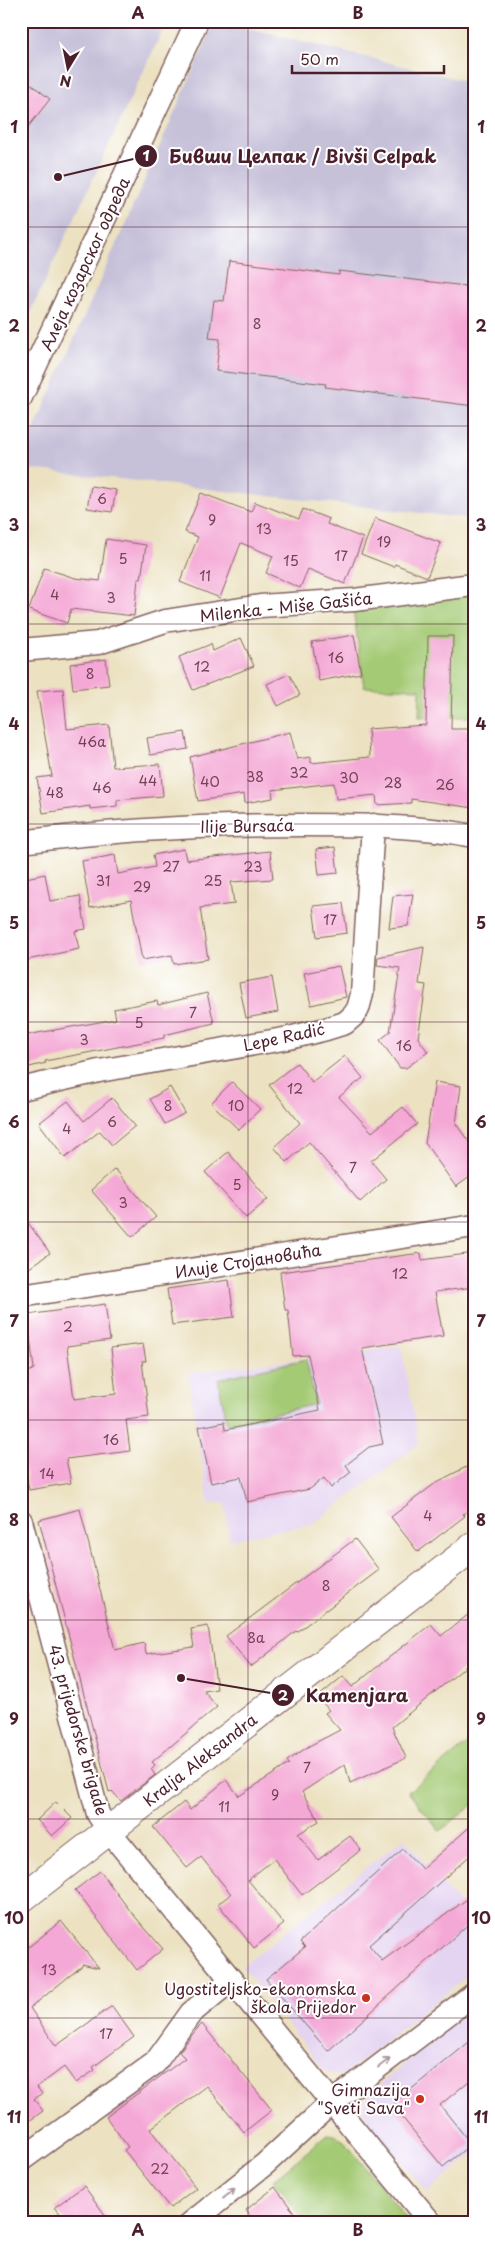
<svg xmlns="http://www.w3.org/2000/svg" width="495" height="2244" font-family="'Playpen Sans',sans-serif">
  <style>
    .built { fill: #e4d3f1 }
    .industrial { fill: #c6c0d9 }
    .green { fill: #a4ca74; stroke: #777450 }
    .building { fill: #f4a8d5 }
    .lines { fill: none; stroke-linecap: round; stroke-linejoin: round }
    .street-casing { stroke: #836360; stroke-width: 25 }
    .primary-casing { stroke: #836360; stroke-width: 30 }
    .street { stroke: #fff; stroke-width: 22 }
    .primary { stroke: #fff; stroke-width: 28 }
    .oneway { stroke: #ae9aa0 }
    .grid { fill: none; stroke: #4a1f2b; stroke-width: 1; stroke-opacity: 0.55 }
    .poi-dot { fill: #c8321e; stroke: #fff; stroke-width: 2 }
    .labels { text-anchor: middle; stroke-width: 4; stroke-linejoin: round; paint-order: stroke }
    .number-label { font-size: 14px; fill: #744156 }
    .street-label { font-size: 16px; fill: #4a1f2b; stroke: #fff }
    .poi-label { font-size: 16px; fill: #4a1f2b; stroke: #fff; text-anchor: end }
    .leader { fill: none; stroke: #4a1f2b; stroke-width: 2 }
    .callout-dot { fill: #4a1f2b; stroke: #fff; stroke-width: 2 }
    .mark-label { font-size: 15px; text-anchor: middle; font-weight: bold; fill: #fff }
    .callout-label { font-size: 18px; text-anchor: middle; font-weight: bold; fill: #4a1f2b; stroke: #fff; stroke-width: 4; stroke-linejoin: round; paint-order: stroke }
    .neatline { fill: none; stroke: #4a1f2b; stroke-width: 2 }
    .grid-label { font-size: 16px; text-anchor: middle; font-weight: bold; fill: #4a1f2b }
  </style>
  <rect width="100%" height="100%" fill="#fff"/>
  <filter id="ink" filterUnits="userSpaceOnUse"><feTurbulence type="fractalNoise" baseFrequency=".02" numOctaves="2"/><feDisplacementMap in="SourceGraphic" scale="10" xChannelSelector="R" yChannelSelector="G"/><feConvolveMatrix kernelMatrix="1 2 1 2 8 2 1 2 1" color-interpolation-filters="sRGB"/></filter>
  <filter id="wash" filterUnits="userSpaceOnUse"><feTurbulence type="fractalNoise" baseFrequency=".0096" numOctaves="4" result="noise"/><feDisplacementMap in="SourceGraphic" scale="20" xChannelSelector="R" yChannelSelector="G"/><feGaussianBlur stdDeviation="1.12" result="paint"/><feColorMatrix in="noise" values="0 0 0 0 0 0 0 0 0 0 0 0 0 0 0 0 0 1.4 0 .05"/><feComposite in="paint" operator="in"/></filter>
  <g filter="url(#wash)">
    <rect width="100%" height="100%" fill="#ece2c2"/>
    <g class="built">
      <path d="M 401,1346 L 419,1444 L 314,1523 L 230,1540 L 225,1502 L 209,1504 L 188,1373 Z"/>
      <path d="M 404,1838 L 474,1922 L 474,1971 L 343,2075 L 333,2075 L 323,2069 L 242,1966 Z"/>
      <path d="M 465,2012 L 474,2022 L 474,2154 L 427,2192 L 368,2122 L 363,2110 L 364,2104 L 369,2094 Z"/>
    </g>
    <g class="industrial">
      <path d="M 21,21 L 167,21 L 21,332 Z"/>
      <path d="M 215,21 L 474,83 L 474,519 L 21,468 L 21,459 Z"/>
    </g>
    <g class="green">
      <path d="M 474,593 L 473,717 L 419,717 L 420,689 L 364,687 L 353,608 Z"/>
      <path d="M 306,1359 L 316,1404 L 227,1424 L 218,1379 Z"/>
      <path d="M 474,1738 L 474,1804 L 440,1831 L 408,1792 Z"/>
      <path d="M 328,2134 L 337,2136 L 343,2140 L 410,2223 L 306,2223 L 273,2180 Z"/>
    </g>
    <g id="blocks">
      <g class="building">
        <path d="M 21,76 L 50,99 L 21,136 Z"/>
        <path d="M 229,261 L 339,275 L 339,271 L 474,287 L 474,406 L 325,387 L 326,384 L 216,371 L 220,339 L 209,338 L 214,300 L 224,301 Z"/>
        <path d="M 91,486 L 116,490 L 112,512 L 87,508 Z"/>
        <path d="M 201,493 L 251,512 L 255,502 L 299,519 L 303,509 L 329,519 L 327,524 L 363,538 L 345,584 L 308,569 L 300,588 L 266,573 L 273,556 L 241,543 L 220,598 L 180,582 L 198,537 L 185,532 Z"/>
        <path d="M 375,518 L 441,543 L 427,577 L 395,564 L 394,567 L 361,554 Z"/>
        <path d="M 106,539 L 146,545 L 141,579 L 138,579 L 134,616 L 71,609 L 67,623 L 29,610 L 44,568 L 75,578 L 100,581 Z"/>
        <path d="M 354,635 L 361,673 L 319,681 L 312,642 Z"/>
        <path d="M 428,636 L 453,636 L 451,729 L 469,729 L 469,741 L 474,741 L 474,808 L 411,799 L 411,803 L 377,805 L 376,795 L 336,799 L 334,783 L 272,790 L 273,798 L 245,803 L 244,794 L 198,801 L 190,757 L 290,732 L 297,759 L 311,757 L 311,763 L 370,757 L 368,729 L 426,725 Z"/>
        <path d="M 241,638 L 254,666 L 193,690 L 179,657 L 211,644 L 213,651 Z"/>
        <path d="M 106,659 L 109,685 L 73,689 L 70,664 Z"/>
        <path d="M 289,674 L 300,695 L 278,706 L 267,684 Z"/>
        <path d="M 63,689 L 67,729 L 109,725 L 113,767 L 160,764 L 163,796 L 117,800 L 117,806 L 90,809 L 90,806 L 43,813 L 37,778 L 52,776 L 37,691 Z"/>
        <path d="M 185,732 L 188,749 L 150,755 L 147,738 Z"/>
        <path d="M 335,847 L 338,873 L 319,875 L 316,849 Z"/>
        <path d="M 184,849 L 186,860 L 270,851 L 273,879 L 231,882 L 234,904 L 200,908 L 208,959 L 174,964 L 172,955 L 142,960 L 131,900 L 90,908 L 82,861 L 115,855 L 118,874 L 155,867 L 153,855 Z"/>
        <path d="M 45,874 L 50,901 L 80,896 L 86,929 L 75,931 L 79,949 L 27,960 L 21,921 L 26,920 L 21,893 L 21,879 Z"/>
        <path d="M 413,894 L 408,926 L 389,928 L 393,896 Z"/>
        <path d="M 343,903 L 347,933 L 317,937 L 313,906 Z"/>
        <path d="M 424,947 L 419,984 L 426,985 L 418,1038 L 428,1052 L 406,1068 L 400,1068 L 380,1040 L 390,1032 L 400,968 L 377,965 L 378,957 Z"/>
        <path d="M 339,966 L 346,997 L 311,1005 L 304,973 Z"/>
        <path d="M 272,977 L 278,1012 L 246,1018 L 239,983 Z"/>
        <path d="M 207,993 L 214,1023 L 164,1035 L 164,1038 L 45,1061 L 46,1063 L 21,1069 L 21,1036 L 116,1019 L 114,1009 L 157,1001 L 158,1005 Z"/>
        <path d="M 345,1056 L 363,1078 L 339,1097 L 372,1132 L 403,1107 L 417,1124 L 371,1161 L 386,1179 L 360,1202 L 309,1142 L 287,1162 L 274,1147 L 300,1123 L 269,1085 L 297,1063 L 312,1082 Z"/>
        <path d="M 232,1082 L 260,1109 L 239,1130 L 211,1103 Z"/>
        <path d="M 435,1082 L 461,1086 L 456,1124 L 474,1149 L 474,1174 L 456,1187 L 425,1143 Z"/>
        <path d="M 170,1087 L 185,1113 L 165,1124 L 150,1099 Z"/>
        <path d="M 112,1098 L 135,1126 L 112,1145 L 100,1131 L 65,1158 L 39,1123 L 68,1101 L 84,1121 Z"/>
        <path d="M 228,1152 L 268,1199 L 246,1218 L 205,1172 Z"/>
        <path d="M 115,1169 L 156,1217 L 132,1237 L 91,1190 Z"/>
        <path d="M 21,1213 L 50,1253 L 21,1274 Z"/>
        <path d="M 421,1253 L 422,1260 L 474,1253 L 474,1287 L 435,1292 L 443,1336 L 362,1348 L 383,1444 L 369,1447 L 346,1465 L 351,1472 L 331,1488 L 324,1478 L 310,1489 L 247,1502 L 241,1477 L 211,1483 L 199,1427 L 224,1422 L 225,1430 L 320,1410 L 308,1355 L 293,1356 L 288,1310 L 285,1310 L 280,1272 Z"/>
        <path d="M 229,1280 L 234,1317 L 172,1325 L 167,1289 Z"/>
        <path d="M 105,1304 L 110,1340 L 67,1346 L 74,1399 L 116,1394 L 111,1348 L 143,1344 L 146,1361 L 142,1361 L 149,1417 L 126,1420 L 130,1451 L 66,1459 L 71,1483 L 29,1490 L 21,1447 L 21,1376 L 34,1369 L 27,1315 Z"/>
        <path d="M 474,1463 L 474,1507 L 463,1514 L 465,1516 L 418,1552 L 391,1517 L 437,1482 Z"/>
        <path d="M 80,1509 L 115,1650 L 144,1643 L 146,1654 L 194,1647 L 191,1629 L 208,1626 L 217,1689 L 204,1691 L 217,1707 L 152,1762 L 155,1765 L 151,1769 L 155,1775 L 121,1801 L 112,1791 L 109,1792 L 39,1520 Z"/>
        <path d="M 355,1539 L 379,1570 L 297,1632 L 296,1631 L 251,1667 L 226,1636 Z"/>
        <path d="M 474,1610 L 474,1660 L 392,1727 L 406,1758 L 350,1783 L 345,1764 L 302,1792 L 319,1821 L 298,1834 L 318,1860 L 350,1836 L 361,1850 L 302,1895 L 274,1859 L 248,1880 L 284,1924 L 254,1948 L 218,1904 L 231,1894 L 201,1857 L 187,1868 L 153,1827 L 184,1802 L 190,1810 L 226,1780 L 239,1796 L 289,1764 L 287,1761 L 309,1746 L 340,1730 L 325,1713 L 329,1710 L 318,1697 L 343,1676 L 352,1687 L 431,1624 L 441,1636 Z"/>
        <path d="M 56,1802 L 72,1818 L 52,1836 L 37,1820 Z"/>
        <path d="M 474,1823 L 474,1852 L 369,1945 L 382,1961 L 474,1894 L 474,1919 L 328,2051 L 266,1979 L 305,1947 L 300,1942 L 403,1849 L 422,1869 Z"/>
        <path d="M 100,1871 L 131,1912 L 163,1949 L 137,1970 L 75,1890 Z"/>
        <path d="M 61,1921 L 99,1968 L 82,1964 L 83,1965 L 30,2008 L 56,2046 L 112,2006 L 134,2037 L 93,2067 L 95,2070 L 76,2083 L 64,2067 L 37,2087 L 42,2094 L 34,2099 L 43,2111 L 21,2127 L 21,1953 Z"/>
        <path d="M 202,2024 L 272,2110 L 244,2132 L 207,2086 L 150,2129 L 196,2188 L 170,2208 L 124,2150 L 128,2147 L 106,2117 L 185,2058 L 179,2052 L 195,2031 Z"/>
        <path d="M 474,2038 L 474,2077 L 440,2105 L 471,2144 L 443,2167 L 392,2105 Z"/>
        <path d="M 84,2186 L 111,2223 L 67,2223 L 55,2207 Z"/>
        <path d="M 275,2187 L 302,2223 L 255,2223 L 246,2210 Z"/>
      </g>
    </g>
  </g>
  <g filter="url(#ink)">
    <use href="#blocks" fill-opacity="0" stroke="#836360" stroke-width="1"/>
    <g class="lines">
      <g class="street-casing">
        <g id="street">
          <path d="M 21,397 L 197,21"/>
          <path d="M 21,650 L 98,643 L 165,621 L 260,606 L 354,600 L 465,586"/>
          <path d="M 21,842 C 114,830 206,825 300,825 C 358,825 417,825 474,836"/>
          <path d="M 21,1089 L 99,1071 L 289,1038 L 326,1029 L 345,1023 L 353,1016 L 358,1009 L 362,994 L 373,825"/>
          <path d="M 21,1296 L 474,1226"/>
          <path d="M 21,1521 L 98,1814 L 109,1831 L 431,2223"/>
          <path d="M 21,2160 L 155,2063 L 191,2013 L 231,1980"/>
          <path d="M 191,2223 L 265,2164 L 331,2103 L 474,1994"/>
        </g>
      </g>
      <g class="primary-casing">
        <path id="primary" d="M 21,1899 L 474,1546"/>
      </g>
      <use href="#street" class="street"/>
      <use href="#primary" class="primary"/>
    </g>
    <defs><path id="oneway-shaft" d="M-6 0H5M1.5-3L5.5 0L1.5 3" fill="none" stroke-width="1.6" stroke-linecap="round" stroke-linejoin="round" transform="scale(1.25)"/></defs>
    <g class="oneway">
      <use href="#oneway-shaft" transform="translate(384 2063) rotate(-37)"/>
      <use href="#oneway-shaft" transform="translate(229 2193) rotate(-38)"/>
    </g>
  </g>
  <path class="grid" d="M 248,21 L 248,2223M 21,227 L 474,227M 21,426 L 474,426M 21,624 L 474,624M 21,824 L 474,824M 21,1022 L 474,1022M 21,1222 L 474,1222M 21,1420 L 474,1420M 21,1620 L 474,1620M 21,1819 L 474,1819M 21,2018 L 474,2018"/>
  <g class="poi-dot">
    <circle cx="366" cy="1998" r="5"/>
    <circle cx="420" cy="2099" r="5"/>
  </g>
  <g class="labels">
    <g class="number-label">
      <text x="257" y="329">8</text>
      <text x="102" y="504">6</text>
      <text x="212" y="525">9</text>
      <text x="264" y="534">13</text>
      <text x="384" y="547">19</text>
      <text x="341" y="561">17</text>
      <text x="123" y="564">5</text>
      <text x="291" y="566">15</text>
      <text x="205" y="581">11</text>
      <text x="55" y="600">4</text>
      <text x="111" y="603">3</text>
      <text x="336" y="663">16</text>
      <text x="202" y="672">12</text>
      <text x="90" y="679">8</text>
      <text x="92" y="747">46a</text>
      <text x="299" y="778">32</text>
      <text x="255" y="782">38</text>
      <text x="349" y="783">30</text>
      <text x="148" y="786">44</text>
      <text x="210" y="787">40</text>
      <text x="393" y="788">28</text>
      <text x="445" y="790">26</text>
      <text x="102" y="793">46</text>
      <text x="55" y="798">48</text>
      <text x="171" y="872">27</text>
      <text x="253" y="872">23</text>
      <text x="103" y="886">31</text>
      <text x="213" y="886">25</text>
      <text x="142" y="892">29</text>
      <text x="330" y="925">17</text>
      <text x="193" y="1018">7</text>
      <text x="139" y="1028">5</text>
      <text x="84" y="1045">3</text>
      <text x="404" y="1051">16</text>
      <text x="295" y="1094">12</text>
      <text x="168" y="1111">8</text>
      <text x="236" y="1111">10</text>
      <text x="112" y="1127">6</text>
      <text x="67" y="1134">4</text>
      <text x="353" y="1173">7</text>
      <text x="237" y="1190">5</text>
      <text x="123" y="1208">3</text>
      <text x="400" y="1279">12</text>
      <text x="68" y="1332">2</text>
      <text x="111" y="1445">16</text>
      <text x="47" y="1479">14</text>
      <text x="428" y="1521">4</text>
      <text x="326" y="1591">8</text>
      <text x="256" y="1643">8а</text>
      <text x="307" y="1773">7</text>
      <text x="275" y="1800">9</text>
      <text x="224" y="1812">11</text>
      <text x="49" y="1975">13</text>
      <text x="106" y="2039">17</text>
      <text x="160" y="2174">22</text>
    </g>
    <g class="street-label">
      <text transform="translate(85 264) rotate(-65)" y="6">Алеја козарског одреда</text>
      <text transform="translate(286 607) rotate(-6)" y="6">Milenka - Miše Gašića</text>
      <text transform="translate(247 826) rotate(-1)" y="6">Ilije Bursaća</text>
      <text transform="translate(284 1037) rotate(-12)" y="6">Lepe Radić</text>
      <text transform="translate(248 1261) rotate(-9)" y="6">Илије Стојановића</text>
      <text transform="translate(78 1730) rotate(74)" y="6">43. prijedorske brigade</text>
      <text transform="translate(200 1760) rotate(-38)" y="6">Kralja Aleksandra</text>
    </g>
    <g class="poi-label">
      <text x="356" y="1995">Ugostiteljsko-ekonomska<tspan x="356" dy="18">škola Prijedor</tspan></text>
      <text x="410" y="2096">Gimnazija<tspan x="410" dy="18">"Sveti Sava"</tspan></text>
    </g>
  </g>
  <path class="leader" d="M58 177L146 156M181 1678L283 1695"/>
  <g class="callout-dot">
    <circle cx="58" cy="177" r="5"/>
    <circle cx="181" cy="1678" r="5"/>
    <circle cx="146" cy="156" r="12"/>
    <circle cx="283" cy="1695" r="12"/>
  </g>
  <g class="mark-label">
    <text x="146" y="161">1</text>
    <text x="283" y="1701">2</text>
  </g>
  <g class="callout-label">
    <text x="303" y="163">Бивши Целпак / Bivši Celpak</text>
    <text x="357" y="1702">Kamenjara</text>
  </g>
  <rect width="495" height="2244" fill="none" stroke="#fff" stroke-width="55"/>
  <g transform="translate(68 68) rotate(190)" stroke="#ffffff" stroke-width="4" paint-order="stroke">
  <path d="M0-4L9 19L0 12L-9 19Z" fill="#4a1f2b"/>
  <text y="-8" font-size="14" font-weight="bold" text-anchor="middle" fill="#4a1f2b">N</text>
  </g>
  <path d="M292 65v8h152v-8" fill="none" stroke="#4a1f2b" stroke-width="2.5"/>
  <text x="300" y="65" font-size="15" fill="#4a1f2b" stroke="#ffffff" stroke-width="4" paint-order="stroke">50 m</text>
  <rect x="28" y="28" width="440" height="2188" class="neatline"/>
  <g class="grid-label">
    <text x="138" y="19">A</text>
    <text x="358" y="19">B</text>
    <text x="14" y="133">1</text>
    <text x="481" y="133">1</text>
    <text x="14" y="332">2</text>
    <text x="481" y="332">2</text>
    <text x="14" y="531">3</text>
    <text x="481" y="531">3</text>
    <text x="14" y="730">4</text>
    <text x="481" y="730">4</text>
    <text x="14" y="929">5</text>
    <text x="481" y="929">5</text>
    <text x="14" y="1128">6</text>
    <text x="481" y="1128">6</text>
    <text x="14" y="1327">7</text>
    <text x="481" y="1327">7</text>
    <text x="14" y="1526">8</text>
    <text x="481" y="1526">8</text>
    <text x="14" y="1725">9</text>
    <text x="481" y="1725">9</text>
    <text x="14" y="1924">10</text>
    <text x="481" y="1924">10</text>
    <text x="14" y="2123">11</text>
    <text x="481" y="2123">11</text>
    <text x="138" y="2236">A</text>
    <text x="358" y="2236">B</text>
  </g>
</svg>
